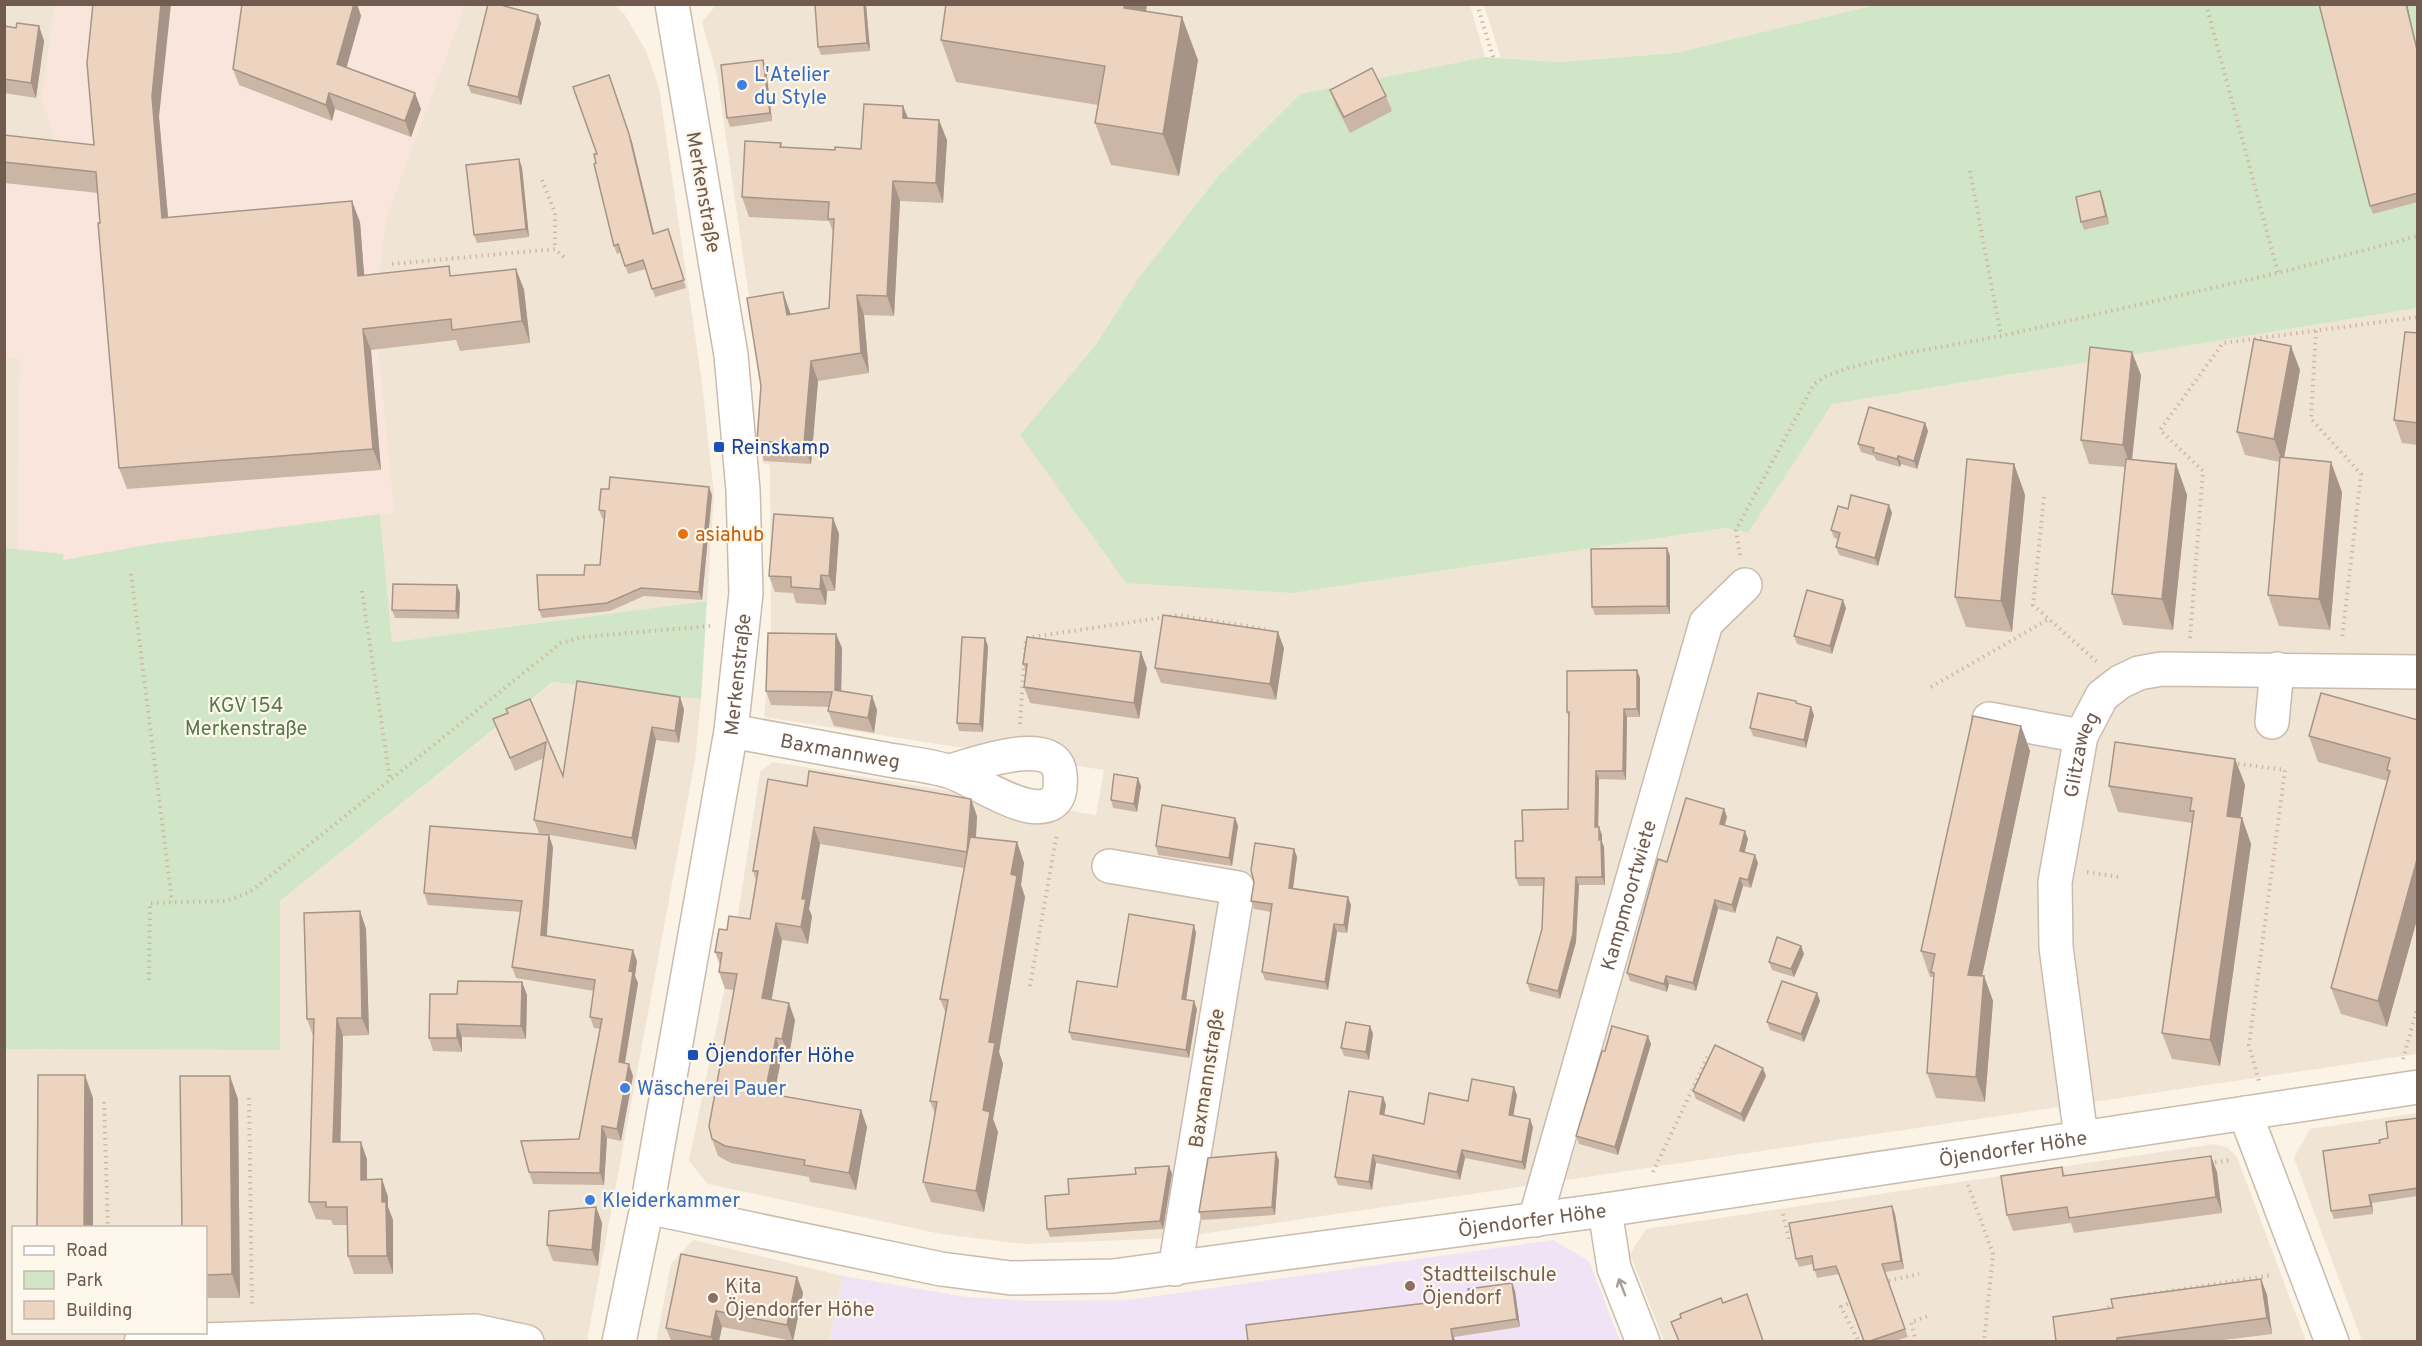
<svg xmlns="http://www.w3.org/2000/svg" width="2422" height="1346" font-family="Overpass,sans-serif">
  <style>
    .residential { fill: #f0e5d5; fill-rule: evenodd }
    .commercial { fill: #f9e5db }
    .education { fill: #f0e3f6 }
    .green { fill: #d1e6c6 }
    .lines { fill: none; stroke-linecap: round; stroke-linejoin: round }
    .minor-casing { stroke: #cabbad; stroke-width: 36 }
    .path { stroke: #d1b7a4; stroke-width: 4; stroke-dasharray: 1.5 4.5; stroke-linecap: butt }
    .minor { stroke: #fff; stroke-width: 33 }
    .wall { fill: #cbb6a6 }
    .shaded-wall { fill: #a59487 }
    .building { fill: #ecd4c1; stroke: #a59487; stroke-width: 1.5 }
    .oneway { stroke: #a99d95 }
    .shop-dot { fill: #3f7fe0; stroke: #fdf7ec; stroke-width: 2 }
    .transit-dot { fill: #1a4fb4; stroke: #fdf7ec; stroke-width: 2 }
    .food-dot { fill: #e8710a; stroke: #fdf7ec; stroke-width: 2 }
    .education-dot { fill: #8d6e63; stroke: #fdf7ec; stroke-width: 2 }
    .labels { text-anchor: middle; stroke-width: 4.5; stroke-linejoin: round; paint-order: stroke }
    .shop-label { font-size: 20px; fill: #366cbe; stroke: #fdf7ec; text-anchor: start }
    .street-label { font-size: 20px; fill: #705b4e; stroke: #fdf7ec }
    .transit-label { font-size: 20px; fill: #164399; stroke: #fdf7ec; text-anchor: start }
    .food-label { font-size: 20px; fill: #c56008; stroke: #fdf7ec; text-anchor: start }
    .park-label { font-size: 20px; fill: #567a4a; stroke: #fdf7ec }
    .education-label { font-size: 20px; fill: #785e54; stroke: #fdf7ec; text-anchor: start }
  </style>
  <rect width="100%" height="100%" fill="#faf3e6"/>
  <g class="residential">
    <path d="M 4,5 L 55,5 L 42,99 L 60,152 L 5,148 Z"/>
    <path d="M 465,5 L 615,5 L 625,15 L 646,51 L 659,88 L 702,383 L 714,495 L 707,601 L 392,642 L 380,514 L 394,513 L 374,310 L 386,218 Z"/>
    <path d="M 716,5 L 1470,5 L 1485,57 L 1300,94 L 1219,175 L 1137,280 L 1095,346 L 1293,593 L 1726,528 L 1748,533 L 1831,404 L 2417,308 L 2417,1054 L 1174,1238 L 1025,1244 L 941,1234 L 708,1184 L 689,1161 L 733,947 L 760,772 L 773,762 L 1096,815 L 1104,770 L 764,717 L 771,635 L 770,465 L 762,463 L 763,405 L 751,311 L 717,75 L 702,22 Z"/>
    <path d="M 1484,5 L 1875,5 L 1675,53 L 1559,62 L 1501,58 Z"/>
    <path d="M 5,357 L 20,359 L 18,550 L 5,548 Z"/>
    <path d="M 554,682 L 701,699 L 695,760 L 587,1341 L 5,1342 L 5,1049 L 280,1050 L 280,901 ZM 14,1228 L 206,1228 L 206,1332 L 14,1332 Z"/>
    <path d="M 2417,1113 L 2417,1341 L 2362,1341 L 2294,1158 L 2310,1129 Z"/>
    <path d="M 2214,1144 L 2228,1148 L 2237,1157 L 2306,1341 L 1664,1341 L 1630,1254 L 1646,1229 Z"/>
    <path d="M 693,1240 L 843,1276 L 829,1341 L 656,1342 L 671,1264 Z"/>
  </g>
  <path class="commercial" d="M 55,5 L 465,5 L 386,218 L 374,310 L 394,513 L 151,544 L 63,560 L 63,554 L 18,550 L 20,359 L 5,357 L 4,148 L 60,152 L 42,99 Z"/>
  <path class="education" d="M 1553,1240 L 1589,1261 L 1620,1341 L 829,1342 L 843,1276 L 966,1297 L 1031,1301 L 1129,1300 Z"/>
  <g class="green">
    <path d="M 1875,5 L 2417,5 L 2417,308 L 1832,404 L 1748,533 L 1726,528 L 1293,593 L 1126,583 L 1020,435 L 1095,346 L 1137,280 L 1219,175 L 1300,94 L 1485,57 L 1559,62 L 1675,53 Z"/>
    <path d="M 380,514 L 392,642 L 707,601 L 701,699 L 553,682 L 280,901 L 280,1050 L 5,1049 L 5,548 L 64,554 L 63,560 L 151,544 Z"/>
  </g>
  <g class="lines">
    <g class="minor-casing">
      <g id="minor">
        <path d="M 1989,719 L 2081,736"/>
        <path d="M 2272,722 L 2277,669"/>
        <path id="s1" d="M 731,731 C 782,740 833,750 884,759 C 905,763 930,765 951,772 C 975,780 1023,815 1048,805 C 1061,800 1061,786 1060,774 C 1056,733 973,765 950,771"/>
        <path d="M 1109,866 L 1238,888 L 1175,1269"/>
        <path d="M 2245,1113 L 2332,1342"/>
        <path id="s2" d="M 2081,1137 L 2056,947 L 2055,882 L 2081,736 L 2102,696 L 2120,682 L 2139,673 L 2161,669 L 2418,672"/>
        <path id="s3" d="M 647,1207 L 941,1269 L 1011,1278 L 1113,1276 L 1605,1210 L 2418,1087"/>
        <path d="M 1605,1210 L 1614,1268 L 1643,1342"/>
        <path id="s4" d="M 1535,1220 L 1706,623 L 1745,585"/>
        <path d="M 141,1342 L 475,1331 L 527,1342"/>
        <path id="s5" d="M 619,1342 L 647,1207 L 731,731 L 746,593 L 743,490 L 731,355 L 672,4"/>
      </g>
    </g>
    <g class="path">
      <path d="M 1477,4 L 1493,57"/>
      <path d="M 2206,4 L 2278,273"/>
      <path d="M 1970,171 L 2001,336"/>
      <path d="M 542,180 L 555,213 L 555,249"/>
      <path d="M 392,264 L 555,249 L 567,260"/>
      <path d="M 2316,331 L 2311,419 L 2361,474 L 2342,639"/>
      <path d="M 2044,497 L 2033,605 L 2097,662"/>
      <path d="M 1740,555 L 1736,530 L 1814,384 L 1826,376 L 1848,368 L 1907,353 L 2001,336 L 2278,273 L 2418,236"/>
      <path d="M 131,574 L 172,902"/>
      <path d="M 362,591 L 390,780"/>
      <path d="M 2190,638 L 2203,471 L 2160,430 L 2223,343 L 2418,317"/>
      <path d="M 1025,655 L 1026,638 L 1178,615 L 1265,629"/>
      <path d="M 1931,687 L 2049,619"/>
      <path d="M 1020,724 L 1024,663"/>
      <path d="M 2232,763 L 2285,770 L 2249,1045 L 2259,1081"/>
      <path d="M 2087,872 L 2119,877"/>
      <path d="M 149,980 L 150,903 L 226,901 L 250,892 L 561,643 L 582,637 L 710,626"/>
      <path d="M 1030,986 L 1057,833"/>
      <path d="M 2403,1059 L 2418,1005"/>
      <path d="M 249,1098 L 252,1308"/>
      <path d="M 104,1102 L 108,1228"/>
      <path d="M 2209,1163 L 2231,1160"/>
      <path d="M 1653,1172 L 1708,1056"/>
      <path d="M 1968,1185 L 1993,1254 L 1984,1342"/>
      <path d="M 1783,1214 L 1789,1240"/>
      <path d="M 1883,1282 L 1919,1274"/>
      <path d="M 2125,1298 L 2272,1275"/>
      <path d="M 1853,1301 L 1841,1307 L 1859,1342"/>
      <path d="M 2103,1311 L 2116,1302"/>
      <path d="M 1916,1342 L 1911,1322 L 1928,1316"/>
    </g>
    <use href="#minor" class="minor"/>
  </g>
  <g class="wall">
    <path d="M 242,4 L 357,4 L 361,16 L 346,67 L 421,109 L 411,137 L 335,109 L 332,121 L 239,85 L 233,69 Z"/>
    <path d="M 815,4 L 866,4 L 870,51 L 821,55 L 818,47 Z"/>
    <path d="M 1058,4 L 1147,4 L 1146,12 L 1198,60 L 1179,176 L 1111,165 L 1095,123 L 1098,105 L 956,82 L 941,40 Z"/>
    <path d="M 2407,4 L 2418,51 L 2418,202 L 2373,214 L 2370,206 Z"/>
    <path d="M 541,23 L 521,105 L 471,93 L 468,85 Z"/>
    <path d="M 4,26 L 16,28 L 39,26 L 44,41 L 36,98 L 4,93 Z"/>
    <path d="M 766,68 L 772,121 L 730,127 L 727,118 Z"/>
    <path d="M 1330,90 L 1386,96 L 1392,111 L 1350,133 L 1336,106 Z"/>
    <path d="M 903,106 L 908,118 L 947,140 L 943,203 L 900,201 L 894,316 L 864,315 L 869,373 L 818,381 L 811,464 L 764,461 L 757,441 L 790,312 L 791,314 L 829,308 L 833,232 L 829,221 L 749,217 L 742,197 L 781,143 L 782,147 L 835,150 L 861,149 Z"/>
    <path d="M 159,117 L 168,217 L 360,222 L 364,276 L 452,276 L 516,269 L 524,290 L 530,343 L 460,351 L 456,340 L 371,350 L 381,470 L 127,489 L 119,468 L 98,193 L 4,183 L 4,135 L 94,145 Z"/>
    <path d="M 632,142 L 654,234 L 668,229 L 686,288 L 655,297 L 646,269 L 628,274 L 621,252 L 617,254 L 614,246 L 596,163 Z"/>
    <path d="M 519,159 L 522,168 L 529,237 L 477,243 L 474,235 Z"/>
    <path d="M 2103,199 L 2109,224 L 2084,230 L 2081,222 Z"/>
    <path d="M 2418,333 L 2418,445 L 2402,443 L 2394,420 Z"/>
    <path d="M 2300,370 L 2284,458 L 2342,492 L 2330,630 L 2279,626 L 2268,595 L 2280,462 L 2245,455 L 2237,432 Z"/>
    <path d="M 2141,375 L 2132,460 L 2176,464 L 2187,495 L 2173,630 L 2123,625 L 2112,594 L 2125,467 L 2089,464 L 2081,440 Z"/>
    <path d="M 1925,423 L 1928,431 L 1917,469 L 1901,464 L 1900,467 L 1876,460 L 1874,456 L 1861,452 L 1858,444 Z"/>
    <path d="M 2014,464 L 2025,495 L 2012,632 L 1966,627 L 1955,597 Z"/>
    <path d="M 712,495 L 702,600 L 644,596 L 610,611 L 542,618 L 539,610 L 584,575 L 600,565 L 604,519 L 602,518 L 599,510 Z"/>
    <path d="M 1848,509 L 1892,513 L 1878,566 L 1839,555 L 1836,547 L 1838,539 L 1834,538 L 1831,530 Z"/>
    <path d="M 833,518 L 839,534 L 835,591 L 827,591 L 826,605 L 796,603 L 793,593 L 775,592 L 769,576 Z"/>
    <path d="M 1667,548 L 1670,556 L 1670,614 L 1595,615 L 1592,607 Z"/>
    <path d="M 457,585 L 460,593 L 459,619 L 395,618 L 392,610 Z"/>
    <path d="M 1846,608 L 1832,654 L 1797,644 L 1794,636 Z"/>
    <path d="M 836,634 L 842,648 L 841,691 L 872,696 L 877,710 L 874,733 L 834,726 L 828,711 L 829,707 L 771,705 L 766,691 Z"/>
    <path d="M 988,646 L 983,732 L 959,731 L 957,723 Z"/>
    <path d="M 1284,648 L 1276,700 L 1161,683 L 1155,668 Z"/>
    <path d="M 1023,664 L 1147,668 L 1139,719 L 1030,703 L 1024,687 L 1026,671 Z"/>
    <path d="M 1637,670 L 1640,678 L 1640,717 L 1627,717 L 1626,780 L 1599,779 L 1598,827 L 1602,835 L 1602,842 L 1604,847 L 1605,885 L 1579,885 L 1576,942 L 1560,999 L 1530,991 L 1527,983 L 1542,929 L 1543,886 L 1519,886 L 1516,878 L 1523,841 L 1568,809 L 1569,719 L 1567,712 Z"/>
    <path d="M 680,697 L 684,710 L 679,743 L 656,740 L 636,850 L 539,833 L 534,820 L 544,758 L 515,771 L 493,719 L 508,713 L 530,699 L 563,776 Z"/>
    <path d="M 1814,715 L 1806,748 L 1753,736 L 1750,728 Z"/>
    <path d="M 2418,720 L 2418,916 L 2387,1027 L 2341,1014 L 2331,988 L 2388,781 L 2318,762 L 2309,736 Z"/>
    <path d="M 2021,726 L 2030,751 L 1982,975 L 1984,976 L 1993,1001 L 1985,1102 L 1936,1098 L 1927,1073 L 1934,979 L 1933,977 L 1930,977 L 1921,951 Z"/>
    <path d="M 2235,759 L 2245,785 L 2240,818 L 2242,818 L 2251,844 L 2220,1066 L 2172,1059 L 2162,1033 L 2192,823 L 2118,812 L 2109,786 Z"/>
    <path d="M 807,786 L 977,816 L 976,838 L 1017,842 L 1024,863 L 1021,885 L 1025,897 L 999,1052 L 1003,1064 L 993,1119 L 998,1132 L 984,1212 L 931,1202 L 923,1182 L 935,1114 L 930,1101 L 946,1014 L 940,999 L 964,868 L 820,844 L 809,909 L 812,916 L 808,944 L 782,940 L 771,1000 L 795,1020 L 789,1056 L 782,1055 L 774,1094 L 861,1110 L 867,1127 L 856,1190 L 810,1182 L 809,1177 L 731,1163 L 718,1156 L 712,1139 L 734,990 L 725,989 L 719,972 L 720,965 L 715,952 L 727,930 L 750,919 L 756,880 L 753,871 Z"/>
    <path d="M 1141,786 L 1137,812 L 1113,808 L 1111,800 Z"/>
    <path d="M 1724,809 L 1727,817 L 1724,825 L 1748,839 L 1744,852 L 1758,863 L 1751,888 L 1743,886 L 1735,913 L 1718,909 L 1696,991 L 1669,984 L 1667,992 L 1630,981 L 1627,973 Z"/>
    <path d="M 1235,818 L 1238,826 L 1232,866 L 1158,855 L 1156,846 Z"/>
    <path d="M 553,847 L 546,936 L 637,961 L 635,976 L 638,983 L 625,1063 L 633,1076 L 621,1141 L 607,1138 L 604,1185 L 533,1184 L 529,1172 L 579,1139 L 600,1029 L 594,1028 L 590,1017 L 594,991 L 516,978 L 512,967 L 521,912 L 428,905 L 424,893 Z"/>
    <path d="M 1294,849 L 1297,857 L 1293,888 L 1348,897 L 1351,905 L 1347,933 L 1337,932 L 1328,990 L 1265,980 L 1262,972 L 1271,912 L 1254,909 L 1251,901 Z"/>
    <path d="M 360,911 L 366,929 L 369,1035 L 343,1036 L 340,1142 L 367,1159 L 367,1180 L 382,1179 L 388,1197 L 388,1207 L 393,1220 L 393,1274 L 354,1274 L 348,1256 L 348,1225 L 333,1225 L 331,1220 L 316,1219 L 309,1202 L 313,1036 L 307,1019 Z"/>
    <path d="M 1196,933 L 1186,999 L 1197,1009 L 1189,1058 L 1072,1040 L 1069,1032 L 1117,987 Z"/>
    <path d="M 1801,946 L 1804,954 L 1794,977 L 1772,970 L 1769,962 Z"/>
    <path d="M 522,982 L 527,995 L 526,1039 L 462,1037 L 462,1052 L 433,1051 L 429,1038 L 457,994 Z"/>
    <path d="M 1817,993 L 1820,1001 L 1804,1042 L 1770,1030 L 1767,1022 Z"/>
    <path d="M 1370,1026 L 1373,1034 L 1369,1060 L 1344,1056 L 1341,1048 Z"/>
    <path d="M 1651,1044 L 1618,1155 L 1579,1144 L 1576,1136 L 1605,1051 Z"/>
    <path d="M 1766,1076 L 1744,1122 L 1696,1099 L 1693,1091 Z"/>
    <path d="M 1517,1095 L 1513,1116 L 1533,1127 L 1525,1170 L 1465,1158 L 1460,1180 L 1376,1163 L 1372,1190 L 1338,1185 L 1335,1177 L 1383,1097 L 1386,1105 L 1384,1115 L 1424,1124 L 1468,1101 Z"/>
    <path d="M 238,1099 L 240,1298 L 206,1298 L 206,1227 Z"/>
    <path d="M 2418,1118 L 2418,1196 L 2372,1203 L 2373,1214 L 2334,1219 L 2331,1211 L 2380,1143 Z"/>
    <path d="M 1279,1160 L 1275,1215 L 1202,1220 L 1199,1212 Z"/>
    <path d="M 1169,1166 L 1172,1174 L 1163,1229 L 1050,1237 L 1047,1229 L 1069,1194 L 1136,1174 Z"/>
    <path d="M 2062,1167 L 2065,1176 L 2217,1172 L 2222,1213 L 2074,1233 L 2071,1223 L 2013,1231 L 2007,1215 Z"/>
    <path d="M 596,1207 L 602,1223 L 598,1266 L 553,1261 L 547,1245 Z"/>
    <path d="M 1895,1214 L 1904,1269 L 1885,1272 L 1908,1337 L 1895,1341 L 1864,1341 L 1839,1274 L 1817,1278 L 1813,1264 L 1799,1267 L 1796,1259 Z"/>
    <path d="M 797,1277 L 803,1293 L 793,1341 L 722,1327 L 719,1341 L 671,1341 L 666,1328 Z"/>
    <path d="M 2261,1279 L 2267,1295 L 2272,1334 L 2216,1341 L 2056,1341 L 2113,1308 Z"/>
    <path d="M 1512,1283 L 1515,1291 L 1520,1327 L 1454,1337 L 1248,1341 L 1451,1300 Z"/>
  </g>
  <g class="shaded-wall">
    <path d="M 161,4 L 171,4 L 159,117 L 170,239 L 162,218 L 152,96 Z"/>
    <path d="M 354,4 L 357,4 L 361,16 L 343,80 L 337,64 Z"/>
    <path d="M 864,4 L 866,4 L 870,51 L 867,43 Z"/>
    <path d="M 1125,4 L 1147,4 L 1140,51 L 1124,8 Z"/>
    <path d="M 2406,4 L 2407,4 L 2418,54 Z"/>
    <path d="M 538,15 L 541,23 L 521,105 L 518,97 Z"/>
    <path d="M 1182,17 L 1198,60 L 1179,176 L 1163,134 Z"/>
    <path d="M 39,26 L 44,41 L 36,98 L 31,83 Z"/>
    <path d="M 763,60 L 766,68 L 772,121 L 770,113 Z"/>
    <path d="M 609,75 L 632,142 L 656,242 L 653,234 Z"/>
    <path d="M 329,93 L 335,109 L 332,121 L 326,105 Z"/>
    <path d="M 415,93 L 421,109 L 411,137 L 405,121 Z"/>
    <path d="M 903,106 L 911,126 L 903,118 Z"/>
    <path d="M 939,120 L 947,140 L 943,203 L 936,183 Z"/>
    <path d="M 519,159 L 522,168 L 529,237 L 526,229 Z"/>
    <path d="M 893,181 L 900,201 L 894,316 L 887,296 Z"/>
    <path d="M 2100,191 L 2103,199 L 2109,224 L 2106,216 Z"/>
    <path d="M 352,201 L 360,222 L 366,298 L 358,276 Z"/>
    <path d="M 516,269 L 524,290 L 530,343 L 522,321 Z"/>
    <path d="M 783,292 L 790,312 L 794,335 L 787,315 Z"/>
    <path d="M 857,295 L 864,315 L 869,373 L 861,353 Z"/>
    <path d="M 363,329 L 371,350 L 381,470 L 373,449 Z"/>
    <path d="M 2291,346 L 2300,370 L 2283,463 L 2274,439 Z"/>
    <path d="M 2132,352 L 2141,375 L 2131,468 L 2123,445 Z"/>
    <path d="M 811,361 L 818,381 L 811,464 L 804,444 Z"/>
    <path d="M 1925,423 L 1928,431 L 1917,469 L 1914,461 Z"/>
    <path d="M 1898,456 L 1901,464 L 1900,467 L 1897,459 Z"/>
    <path d="M 2331,462 L 2342,492 L 2330,630 L 2319,599 Z"/>
    <path d="M 2014,464 L 2025,495 L 2012,632 L 2001,601 Z"/>
    <path d="M 2176,464 L 2187,495 L 2173,630 L 2162,599 Z"/>
    <path d="M 709,487 L 712,495 L 702,600 L 699,592 Z"/>
    <path d="M 1889,505 L 1892,513 L 1878,566 L 1875,558 Z"/>
    <path d="M 833,518 L 839,534 L 835,591 L 829,576 Z"/>
    <path d="M 1667,548 L 1670,556 L 1670,614 L 1667,606 Z"/>
    <path d="M 821,575 L 827,591 L 826,605 L 820,589 Z"/>
    <path d="M 457,585 L 460,593 L 459,619 L 456,611 Z"/>
    <path d="M 1843,600 L 1846,608 L 1832,654 L 1830,646 Z"/>
    <path d="M 1278,632 L 1284,648 L 1276,700 L 1270,684 Z"/>
    <path d="M 836,634 L 842,648 L 841,704 L 835,690 Z"/>
    <path d="M 985,638 L 988,646 L 983,732 L 980,724 Z"/>
    <path d="M 1141,652 L 1147,668 L 1139,719 L 1134,703 Z"/>
    <path d="M 1637,670 L 1640,678 L 1640,717 L 1637,709 Z"/>
    <path d="M 872,696 L 877,710 L 874,733 L 868,718 Z"/>
    <path d="M 680,697 L 684,710 L 679,743 L 675,731 Z"/>
    <path d="M 1811,707 L 1814,715 L 1806,748 L 1804,740 Z"/>
    <path d="M 1624,709 L 1627,717 L 1626,780 L 1623,771 Z"/>
    <path d="M 2021,726 L 2030,751 L 1977,1000 L 1968,975 Z"/>
    <path d="M 652,727 L 656,740 L 636,850 L 632,838 Z"/>
    <path d="M 2235,759 L 2245,785 L 2237,842 L 2227,816 Z"/>
    <path d="M 1596,771 L 1599,779 L 1598,836 L 1595,827 Z"/>
    <path d="M 1138,778 L 1141,786 L 1137,812 L 1134,804 Z"/>
    <path d="M 971,799 L 977,816 L 974,869 L 968,852 Z"/>
    <path d="M 1724,809 L 1727,817 L 1723,832 L 1720,824 Z"/>
    <path d="M 1235,818 L 1238,826 L 1232,866 L 1229,858 Z"/>
    <path d="M 2242,818 L 2251,844 L 2220,1066 L 2210,1040 Z"/>
    <path d="M 814,827 L 820,844 L 809,909 L 812,916 L 808,944 L 801,927 L 802,899 Z"/>
    <path d="M 1599,827 L 1602,835 L 1602,842 L 1604,847 L 1605,885 L 1602,877 Z"/>
    <path d="M 1745,831 L 1748,839 L 1743,859 L 1740,851 Z"/>
    <path d="M 549,835 L 553,847 L 546,947 L 541,935 Z"/>
    <path d="M 1017,842 L 1024,863 L 1021,885 L 1025,897 L 999,1052 L 1003,1064 L 993,1119 L 998,1132 L 984,1212 L 976,1191 L 989,1042 L 1011,874 Z"/>
    <path d="M 1294,849 L 1297,857 L 1292,896 L 1289,888 Z"/>
    <path d="M 1755,855 L 1758,863 L 1751,888 L 1748,880 Z"/>
    <path d="M 2418,856 L 2418,916 L 2387,1027 L 2378,1001 Z"/>
    <path d="M 1576,877 L 1579,885 L 1576,942 L 1560,999 L 1558,991 Z"/>
    <path d="M 1740,878 L 1743,886 L 1735,913 L 1732,905 Z"/>
    <path d="M 1348,897 L 1351,905 L 1347,933 L 1344,925 Z"/>
    <path d="M 1715,900 L 1718,909 L 1696,991 L 1693,983 Z"/>
    <path d="M 360,911 L 366,929 L 369,1035 L 362,1018 Z"/>
    <path d="M 776,923 L 782,940 L 769,1015 L 762,998 Z"/>
    <path d="M 1334,924 L 1337,932 L 1328,990 L 1325,982 Z"/>
    <path d="M 1194,925 L 1196,933 L 1185,1007 L 1182,999 Z"/>
    <path d="M 1801,946 L 1804,954 L 1794,977 L 1791,969 Z"/>
    <path d="M 633,950 L 637,961 L 635,976 L 638,983 L 623,1074 L 619,1062 Z"/>
    <path d="M 1666,976 L 1669,984 L 1667,992 L 1664,984 Z"/>
    <path d="M 1984,976 L 1993,1001 L 1985,1102 L 1976,1077 Z"/>
    <path d="M 522,982 L 527,995 L 526,1039 L 521,1026 Z"/>
    <path d="M 1817,993 L 1820,1001 L 1804,1042 L 1801,1034 Z"/>
    <path d="M 1194,1001 L 1197,1009 L 1189,1058 L 1186,1050 Z"/>
    <path d="M 789,1003 L 795,1020 L 789,1056 L 782,1039 Z"/>
    <path d="M 337,1018 L 343,1036 L 340,1160 L 333,1142 Z"/>
    <path d="M 457,1024 L 462,1037 L 462,1052 L 457,1038 Z"/>
    <path d="M 1370,1026 L 1373,1034 L 1369,1060 L 1366,1052 Z"/>
    <path d="M 1648,1036 L 1651,1044 L 1618,1155 L 1615,1147 Z"/>
    <path d="M 776,1038 L 782,1055 L 771,1110 L 765,1093 Z"/>
    <path d="M 629,1064 L 633,1076 L 621,1141 L 617,1129 Z"/>
    <path d="M 1763,1068 L 1766,1076 L 1744,1122 L 1741,1114 Z"/>
    <path d="M 85,1075 L 93,1098 L 93,1227 L 84,1227 Z"/>
    <path d="M 230,1076 L 238,1099 L 240,1298 L 232,1274 Z"/>
    <path d="M 1514,1087 L 1517,1095 L 1512,1123 L 1509,1115 Z"/>
    <path d="M 1383,1097 L 1386,1105 L 1383,1122 L 1380,1114 Z"/>
    <path d="M 861,1110 L 867,1127 L 856,1190 L 849,1173 Z"/>
    <path d="M 1530,1119 L 1533,1127 L 1525,1170 L 1522,1162 Z"/>
    <path d="M 602,1126 L 607,1138 L 604,1185 L 600,1173 Z"/>
    <path d="M 361,1142 L 367,1159 L 367,1198 L 361,1180 Z"/>
    <path d="M 1462,1150 L 1465,1158 L 1460,1180 L 1457,1172 Z"/>
    <path d="M 1276,1152 L 1279,1160 L 1275,1215 L 1272,1207 Z"/>
    <path d="M 1373,1155 L 1376,1163 L 1372,1190 L 1369,1182 Z"/>
    <path d="M 2211,1156 L 2217,1172 L 2222,1213 L 2216,1197 Z"/>
    <path d="M 1169,1166 L 1172,1174 L 1163,1229 L 1160,1221 Z"/>
    <path d="M 382,1179 L 388,1197 L 388,1207 L 393,1220 L 393,1274 L 387,1256 L 382,1202 Z"/>
    <path d="M 2369,1195 L 2372,1203 L 2373,1214 L 2371,1206 Z"/>
    <path d="M 1892,1206 L 1895,1214 L 1904,1269 L 1901,1261 Z"/>
    <path d="M 596,1207 L 602,1223 L 598,1266 L 592,1250 Z"/>
    <path d="M 797,1277 L 803,1293 L 793,1341 L 787,1325 Z"/>
    <path d="M 2261,1279 L 2267,1295 L 2272,1334 L 2267,1318 Z"/>
    <path d="M 1512,1283 L 1515,1291 L 1520,1327 L 1517,1319 Z"/>
    <path d="M 716,1311 L 722,1327 L 719,1341 L 713,1341 L 711,1337 Z"/>
    <path d="M 1451,1329 L 1454,1337 L 1455,1341 L 1453,1341 Z"/>
  </g>
  <g class="building">
    <path d="M 93,4 L 161,4 L 152,96 L 162,218 L 352,201 L 358,276 L 449,266 L 450,276 L 516,269 L 522,321 L 452,330 L 451,319 L 363,329 L 373,449 L 119,468 L 98,223 L 100,223 L 96,172 L 4,162 L 4,135 L 94,145 L 87,63 Z"/>
    <path d="M 242,4 L 354,4 L 337,64 L 415,93 L 405,121 L 329,93 L 326,105 L 233,69 Z"/>
    <path d="M 488,4 L 497,4 L 538,15 L 518,97 L 468,85 Z"/>
    <path d="M 815,4 L 864,4 L 867,43 L 818,47 Z"/>
    <path d="M 946,4 L 1125,4 L 1124,8 L 1182,17 L 1163,134 L 1095,123 L 1105,66 L 941,40 Z"/>
    <path d="M 2319,4 L 2406,4 L 2418,54 L 2418,193 L 2370,206 Z"/>
    <path d="M 17,23 L 39,26 L 31,83 L 4,79 L 4,26 L 16,28 Z"/>
    <path d="M 763,60 L 770,113 L 727,118 L 721,65 Z"/>
    <path d="M 1372,68 L 1386,96 L 1344,117 L 1330,90 Z"/>
    <path d="M 609,75 L 629,134 L 653,234 L 668,229 L 684,280 L 652,289 L 643,260 L 625,266 L 618,244 L 614,246 L 594,164 L 596,163 L 594,154 L 597,154 L 573,87 Z"/>
    <path d="M 864,104 L 903,106 L 903,118 L 939,120 L 936,183 L 893,181 L 887,296 L 857,295 L 861,353 L 811,361 L 804,444 L 757,441 L 761,386 L 747,298 L 783,292 L 787,315 L 829,308 L 834,219 L 828,219 L 829,202 L 742,197 L 745,141 L 781,143 L 780,147 L 835,150 L 835,147 L 861,149 Z"/>
    <path d="M 519,159 L 526,229 L 474,235 L 466,165 Z"/>
    <path d="M 2100,191 L 2106,216 L 2081,222 L 2076,197 Z"/>
    <path d="M 2405,332 L 2418,333 L 2418,423 L 2394,420 Z"/>
    <path d="M 2254,339 L 2291,346 L 2274,439 L 2237,432 Z"/>
    <path d="M 2090,347 L 2132,352 L 2123,445 L 2081,440 Z"/>
    <path d="M 1869,407 L 1925,423 L 1914,461 L 1898,456 L 1897,459 L 1873,452 L 1874,448 L 1858,444 Z"/>
    <path d="M 2280,457 L 2331,462 L 2319,599 L 2268,595 Z"/>
    <path d="M 1967,459 L 2014,464 L 2001,601 L 1955,597 Z"/>
    <path d="M 2126,459 L 2176,464 L 2162,599 L 2112,594 Z"/>
    <path d="M 610,477 L 709,487 L 699,592 L 641,588 L 607,603 L 539,610 L 537,575 L 584,575 L 585,565 L 600,565 L 605,511 L 599,510 L 601,489 L 609,489 Z"/>
    <path d="M 1851,495 L 1889,505 L 1875,558 L 1836,547 L 1840,533 L 1831,530 L 1838,506 L 1848,509 Z"/>
    <path d="M 774,514 L 833,518 L 829,576 L 821,575 L 820,589 L 791,587 L 791,577 L 769,576 Z"/>
    <path d="M 1667,548 L 1667,606 L 1592,607 L 1591,549 Z"/>
    <path d="M 393,584 L 457,585 L 456,611 L 392,610 Z"/>
    <path d="M 1807,590 L 1843,600 L 1830,646 L 1794,636 Z"/>
    <path d="M 1163,615 L 1278,632 L 1270,684 L 1155,668 Z"/>
    <path d="M 768,633 L 836,634 L 835,690 L 872,696 L 868,718 L 828,711 L 832,692 L 766,691 Z"/>
    <path d="M 962,637 L 985,638 L 980,724 L 957,723 Z"/>
    <path d="M 1027,637 L 1141,652 L 1134,703 L 1024,687 L 1027,664 L 1023,664 Z"/>
    <path d="M 1637,670 L 1637,709 L 1624,709 L 1623,771 L 1596,771 L 1595,827 L 1599,827 L 1599,840 L 1601,839 L 1602,877 L 1576,877 L 1573,934 L 1558,991 L 1527,983 L 1542,929 L 1544,878 L 1516,878 L 1515,841 L 1523,841 L 1522,810 L 1568,809 L 1569,712 L 1567,712 L 1567,671 Z"/>
    <path d="M 577,681 L 680,697 L 675,731 L 652,727 L 632,838 L 534,820 L 546,742 L 510,758 L 493,719 L 508,713 L 506,709 L 530,699 L 563,776 Z"/>
    <path d="M 1758,693 L 1796,701 L 1796,703 L 1811,707 L 1804,740 L 1750,728 Z"/>
    <path d="M 2321,693 L 2418,720 L 2418,856 L 2378,1001 L 2331,988 L 2390,771 L 2387,770 L 2390,758 L 2309,736 Z"/>
    <path d="M 1973,716 L 2021,726 L 1968,975 L 1984,976 L 1976,1077 L 1927,1073 L 1934,973 L 1931,972 L 1935,954 L 1921,951 Z"/>
    <path d="M 2115,742 L 2235,759 L 2227,816 L 2242,818 L 2210,1040 L 2162,1033 L 2194,811 L 2190,811 L 2192,798 L 2109,786 Z"/>
    <path d="M 809,771 L 971,799 L 967,852 L 814,827 L 802,899 L 806,899 L 801,927 L 776,923 L 762,998 L 789,1003 L 782,1039 L 776,1038 L 765,1093 L 861,1110 L 849,1173 L 804,1165 L 805,1160 L 725,1146 L 712,1139 L 709,1126 L 737,974 L 719,972 L 722,953 L 715,952 L 719,929 L 727,930 L 729,916 L 750,919 L 758,871 L 753,871 L 768,779 L 807,786 Z"/>
    <path d="M 1114,774 L 1138,778 L 1134,804 L 1111,800 Z"/>
    <path d="M 1686,798 L 1724,809 L 1720,824 L 1745,831 L 1740,851 L 1755,855 L 1748,880 L 1740,878 L 1732,905 L 1715,900 L 1693,983 L 1666,976 L 1664,984 L 1627,973 L 1658,859 L 1667,862 Z"/>
    <path d="M 1162,805 L 1235,818 L 1229,858 L 1156,846 Z"/>
    <path d="M 430,826 L 549,835 L 541,935 L 633,950 L 629,971 L 633,972 L 619,1062 L 629,1064 L 617,1129 L 602,1126 L 600,1173 L 529,1172 L 521,1141 L 579,1139 L 602,1019 L 590,1017 L 595,980 L 512,967 L 522,901 L 424,893 Z"/>
    <path d="M 970,837 L 1017,842 L 1011,874 L 1017,876 L 989,1042 L 995,1043 L 983,1110 L 990,1112 L 976,1191 L 923,1182 L 937,1102 L 930,1101 L 948,1000 L 940,999 Z"/>
    <path d="M 1255,843 L 1294,849 L 1289,888 L 1348,897 L 1344,925 L 1334,924 L 1325,982 L 1262,972 L 1272,904 L 1251,901 L 1254,882 L 1251,870 Z"/>
    <path d="M 360,911 L 362,1018 L 337,1018 L 333,1142 L 361,1142 L 361,1180 L 382,1179 L 382,1202 L 386,1202 L 387,1256 L 348,1256 L 347,1207 L 326,1207 L 326,1202 L 309,1202 L 314,1019 L 307,1019 L 304,913 Z"/>
    <path d="M 1129,914 L 1194,925 L 1182,999 L 1194,1001 L 1186,1050 L 1069,1032 L 1077,981 L 1117,987 Z"/>
    <path d="M 1777,937 L 1801,946 L 1791,969 L 1769,962 Z"/>
    <path d="M 458,981 L 522,982 L 521,1026 L 457,1024 L 457,1038 L 429,1038 L 430,994 L 457,994 Z"/>
    <path d="M 1782,981 L 1817,993 L 1801,1034 L 1767,1022 Z"/>
    <path d="M 1346,1022 L 1370,1026 L 1366,1052 L 1341,1048 Z"/>
    <path d="M 1612,1026 L 1648,1036 L 1615,1147 L 1576,1136 L 1602,1051 L 1605,1051 Z"/>
    <path d="M 1715,1045 L 1763,1068 L 1741,1114 L 1693,1091 Z"/>
    <path d="M 38,1075 L 85,1075 L 84,1227 L 37,1227 Z"/>
    <path d="M 180,1076 L 230,1076 L 232,1274 L 206,1275 L 206,1227 L 182,1227 Z"/>
    <path d="M 1472,1079 L 1514,1087 L 1509,1115 L 1530,1119 L 1522,1162 L 1462,1150 L 1457,1172 L 1373,1155 L 1369,1182 L 1335,1177 L 1349,1091 L 1383,1097 L 1380,1114 L 1424,1124 L 1429,1093 L 1468,1101 Z"/>
    <path d="M 2418,1118 L 2418,1188 L 2369,1195 L 2371,1206 L 2331,1211 L 2323,1151 L 2380,1143 L 2379,1140 L 2388,1138 L 2386,1122 Z"/>
    <path d="M 1276,1152 L 1272,1207 L 1199,1212 L 1208,1158 Z"/>
    <path d="M 2211,1156 L 2216,1197 L 2069,1218 L 2067,1207 L 2007,1215 L 2001,1176 L 2062,1167 L 2063,1176 Z"/>
    <path d="M 1169,1166 L 1160,1221 L 1047,1229 L 1045,1196 L 1069,1194 L 1068,1179 L 1136,1174 L 1135,1168 Z"/>
    <path d="M 1892,1206 L 1901,1261 L 1882,1264 L 1905,1329 L 1870,1341 L 1864,1341 L 1836,1266 L 1814,1270 L 1812,1256 L 1796,1259 L 1789,1223 Z"/>
    <path d="M 596,1207 L 592,1250 L 547,1245 L 549,1211 Z"/>
    <path d="M 681,1254 L 797,1277 L 787,1325 L 716,1311 L 711,1337 L 666,1328 Z"/>
    <path d="M 2261,1279 L 2267,1318 L 2117,1338 L 2117,1341 L 2056,1341 L 2053,1317 L 2113,1308 L 2111,1299 Z"/>
    <path d="M 1512,1283 L 1517,1319 L 1451,1329 L 1453,1341 L 1248,1341 L 1246,1325 L 1451,1300 L 1451,1298 L 1469,1296 L 1468,1289 Z"/>
    <path d="M 1747,1294 L 1763,1341 L 1679,1341 L 1671,1322 L 1681,1318 L 1680,1314 L 1721,1298 L 1723,1303 Z"/>
  </g>
  <defs><path id="oneway-shaft" d="M-6 0H5M1.5-3L5.5 0L1.5 3" fill="none" stroke-width="1.6" stroke-linecap="round" stroke-linejoin="round" transform="scale(1.5)"/></defs>
  <use class="oneway" href="#oneway-shaft" transform="translate(1622 1287) rotate(-111)"/>
  <g class="shop-dot">
    <circle cx="742" cy="85" r="6"/>
    <circle cx="625" cy="1088" r="6"/>
    <circle cx="590" cy="1200" r="6"/>
  </g>
  <g class="transit-dot">
    <rect x="713" y="441" width="12" height="12" rx="3"/>
    <rect x="687" y="1049" width="12" height="12" rx="3"/>
  </g>
  <circle class="food-dot" cx="683" cy="534" r="6"/>
  <g class="education-dot">
    <circle cx="1410" cy="1286" r="6"/>
    <circle cx="713" cy="1298" r="6"/>
  </g>
  <g class="labels">
    <g class="shop-label">
      <text x="754" y="81">L'Atelier<tspan x="754" dy="23">du Style</tspan></text>
      <text x="637" y="1095">Wäscherei Pauer</text>
      <text x="602" y="1207">Kleiderkammer</text>
    </g>
    <g class="street-label">
      <text transform="translate(704 192) rotate(80)" y="7">Merkenstraße</text>
      <text dy="7" stroke="none"><textPath href="#s5" startOffset="678">Merkenstraße</textPath></text>
      <text dy="7" stroke="none"><textPath href="#s1" startOffset="111">Baxmannweg</textPath></text>
      <text dy="7" stroke="none"><textPath href="#s2" startOffset="387">Glitzaweg</textPath></text>
      <text dy="7" stroke="none"><textPath href="#s4" startOffset="338">Kampmoortwiete</textPath></text>
      <text transform="translate(1206 1078) rotate(-81)" y="7">Baxmannstraße</text>
      <text dy="7" stroke="none"><textPath href="#s3" startOffset="1382">Öjendorfer Höhe</textPath></text>
      <text dy="7" stroke="none"><textPath href="#s3" startOffset="896">Öjendorfer Höhe</textPath></text>
    </g>
    <g class="transit-label">
      <text x="731" y="454">Reinskamp</text>
      <text x="705" y="1062">Öjendorfer Höhe</text>
    </g>
    <g class="food-label">
      <text x="695" y="541">asiahub</text>
    </g>
    <g class="park-label">
      <text x="246" y="712">KGV 154<tspan x="246" dy="23">Merkenstraße</tspan></text>
    </g>
    <g class="education-label">
      <text x="1422" y="1281">Stadtteilschule<tspan x="1422" dy="23">Öjendorf</tspan></text>
      <text x="725" y="1293">Kita<tspan x="725" dy="23">Öjendorfer Höhe</tspan></text>
    </g>
  </g>
  <rect width="2422" height="1346" fill="none" stroke="#705b4e" stroke-width="12"/>
  <rect x="12" y="1226" width="195" height="108" fill="#fdf7ec" stroke="#c5b9ad" stroke-width="1.5"/>
  <rect x="24" y="1246" width="30" height="9" fill="#ffffff" stroke="#c5b9ad" stroke-width="1.5"/>
  <text x="66" y="1256" font-size="18" fill="#705b4e">Road</text>
  <rect x="24" y="1271" width="30" height="18" fill="#d1e6c6" stroke="#c5b9ad" stroke-width="1.5"/>
  <text x="66" y="1286" font-size="18" fill="#705b4e">Park</text>
  <rect x="24" y="1301" width="30" height="18" fill="#ecd4c1" stroke="#c5b9ad" stroke-width="1.5"/>
  <text x="66" y="1316" font-size="18" fill="#705b4e">Building</text>
</svg>
